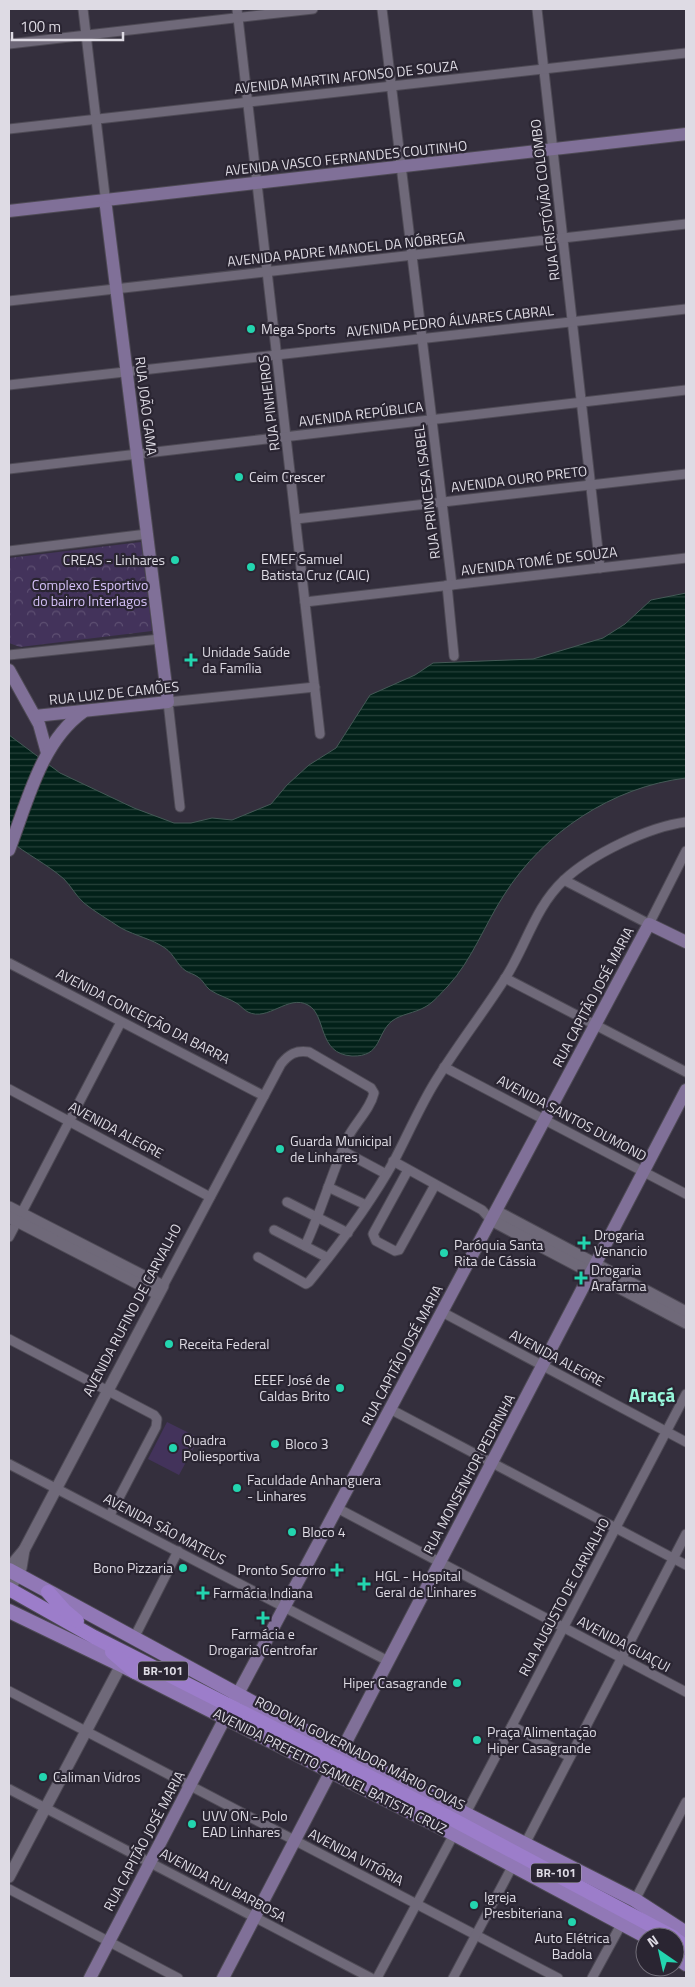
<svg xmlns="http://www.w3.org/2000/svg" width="695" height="1987" font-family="'Titillium Web',sans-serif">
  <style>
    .green { fill: #43335b }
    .park { fill: url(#park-crowns) }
    .water { fill: url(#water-rules); stroke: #445956 }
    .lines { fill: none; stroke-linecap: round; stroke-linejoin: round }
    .minor-casing { stroke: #4e4a55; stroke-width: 11 }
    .tertiary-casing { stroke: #4e4a55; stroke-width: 13 }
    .secondary-casing { stroke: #4e4a55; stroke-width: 14 }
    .primary-casing { stroke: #4e4a55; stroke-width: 16 }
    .trunk-casing { stroke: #4e4a55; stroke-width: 16 }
    .minor { stroke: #6f6979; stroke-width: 9 }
    .tertiary { stroke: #6f6979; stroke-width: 11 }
    .secondary { stroke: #807098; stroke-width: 12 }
    .primary { stroke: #9178b6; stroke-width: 14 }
    .trunk { stroke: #9c7dca; stroke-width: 14 }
    .poi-dot { fill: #23d5af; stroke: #2a2532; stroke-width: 2 }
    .labels { text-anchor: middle; stroke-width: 4.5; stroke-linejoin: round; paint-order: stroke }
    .shield { fill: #2a2532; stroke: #a8a4af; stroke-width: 1 }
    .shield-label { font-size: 12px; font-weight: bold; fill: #dedbe4 }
    .street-label { font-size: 14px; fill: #dedbe4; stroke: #2a2532 }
    .poi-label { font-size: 14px; fill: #dedbe4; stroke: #2a2532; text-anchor: start }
    .park-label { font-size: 14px; fill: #d4c0f7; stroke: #2a2532 }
    .district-label { font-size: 19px; font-weight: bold; fill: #97f7db; stroke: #2a2532 }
  </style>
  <defs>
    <pattern id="park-crowns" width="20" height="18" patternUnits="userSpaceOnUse" patternTransform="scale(1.25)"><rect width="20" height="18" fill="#43335b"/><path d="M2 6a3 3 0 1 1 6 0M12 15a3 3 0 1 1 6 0" fill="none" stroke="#5e5072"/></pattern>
    <pattern id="water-rules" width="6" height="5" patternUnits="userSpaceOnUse" patternTransform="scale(1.25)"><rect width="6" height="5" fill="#022119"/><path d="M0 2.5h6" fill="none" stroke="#26413a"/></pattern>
  </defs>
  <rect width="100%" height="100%" fill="#342f3d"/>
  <path class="green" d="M 167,1422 L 199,1438 L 179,1475 L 148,1459 Z"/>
  <path class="park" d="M 141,542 L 152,631 L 20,647 L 9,643 L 9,558 Z"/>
  <path class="water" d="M 686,593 L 686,778 C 612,787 544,832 504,895 C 485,924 472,960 448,986 C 441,993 433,1003 425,1007 C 415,1013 401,1014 392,1021 C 376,1034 382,1057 352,1056 C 317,1054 327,1015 308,1005 C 288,994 268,1022 248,1012 C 244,1010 242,1007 238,1004 C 229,998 219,996 210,990 C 205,986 203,980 198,977 C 194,974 189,973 186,971 C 177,965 174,954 165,948 C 152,939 136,936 121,928 C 109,920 95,912 84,903 C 76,896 71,886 64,879 C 47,864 26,854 9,840 L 9,735 L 60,773 L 134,808 L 174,823 L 191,823 L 212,818 L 232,820 L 271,804 L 287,785 L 309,765 L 336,748 L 370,695 L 415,675 L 433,663 L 533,659 L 603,638 L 625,624 L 651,600 Z"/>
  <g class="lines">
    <g class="minor-casing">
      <g id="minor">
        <path d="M 83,9 L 106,204"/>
        <path d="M 237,9 L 320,734"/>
        <path d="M 382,9 L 452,585"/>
        <path d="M 537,9 L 600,568"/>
        <path d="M 9,44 L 313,9"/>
        <path d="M 9,129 L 686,53"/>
        <path d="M 9,301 L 686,224"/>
        <path d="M 9,385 L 686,309"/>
        <path d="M 9,469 L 686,390"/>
        <path d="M 296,519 L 686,474"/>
        <path d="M 9,551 L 147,534"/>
        <path d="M 447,585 L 454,656"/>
        <path d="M 305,602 L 686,558"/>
        <path d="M 9,655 L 160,639"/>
        <path d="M 180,807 L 168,702 L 315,687"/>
        <path d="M 564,880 L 649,924 L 686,851"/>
        <path d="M 9,963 L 264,1096"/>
        <path d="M 505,978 L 686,1072"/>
        <path d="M 444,1067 L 686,1194"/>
        <path d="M 9,1089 L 210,1197"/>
        <path d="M 343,1151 L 386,1174"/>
        <path d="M 393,1161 L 482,1210 L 491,1220"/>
        <path d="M 408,1170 L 373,1234 L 376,1241 L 395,1251 L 399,1250 L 435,1185"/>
        <path d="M 328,1187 L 366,1205"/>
        <path d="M 287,1202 L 348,1233"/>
        <path d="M 274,1230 L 328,1258"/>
        <path d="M 9,1237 L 121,1022"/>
        <path d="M 258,1257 L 306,1284 L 309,1282 C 340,1244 370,1204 394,1161 C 407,1136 418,1111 432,1087 C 454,1050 481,1016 504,980 C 526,947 534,908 564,880 C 592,854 648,827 686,822"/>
        <path d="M 163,1286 L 281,1064 C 289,1054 296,1050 309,1052 L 371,1088 L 374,1093 C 370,1110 354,1124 347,1139 C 331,1175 321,1212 305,1246"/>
        <path d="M 442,1312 L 686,1442"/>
        <path d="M 9,1339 L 154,1415 L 157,1419 L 156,1427 L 110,1515"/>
        <path d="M 390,1409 L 686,1565"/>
        <path d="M 9,1464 L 388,1661"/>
        <path d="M 337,1508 L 686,1692"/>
        <path d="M 134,1638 L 178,1551"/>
        <path d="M 9,1691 L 558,1978"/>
        <path d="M 512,1726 L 570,1757"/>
        <path d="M 9,1789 L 371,1978"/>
        <path d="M 466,1813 L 686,1394"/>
        <path d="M 526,1842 L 686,1534"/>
        <path d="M 9,1889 L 178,1978"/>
        <path d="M 635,1900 L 686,1802"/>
        <path d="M 377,1978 L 454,1834"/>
        <path d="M 453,1978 L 513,1865"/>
        <path d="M 592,1978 L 622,1923"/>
      </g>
    </g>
    <g class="tertiary-casing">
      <g id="tertiary">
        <path d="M 9,1207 L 163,1286 L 24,1550 L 9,1568"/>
        <path d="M 496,1211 L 686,1312"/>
        <path d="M 9,1217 L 158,1294"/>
        <path d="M 491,1220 L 686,1323"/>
        <path d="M 9,1591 L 21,1568 L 24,1550"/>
        <path d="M 9,1877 L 121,1665"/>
      </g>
    </g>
    <g class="secondary-casing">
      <g id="secondary">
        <path d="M 9,211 L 686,134"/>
        <path d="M 9,670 L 39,724 L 47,753"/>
        <path d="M 35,716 L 168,702 L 106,207"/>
        <path d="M 9,850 C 27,803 41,742 83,712"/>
        <path d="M 90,1978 L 225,1718 L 649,924 L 686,942"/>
        <path d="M 223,1978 L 686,1090"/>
      </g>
    </g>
    <g class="primary-casing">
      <g id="primary">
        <path d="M 9,1570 L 342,1751 L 635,1900 L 686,1933"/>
        <path d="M 9,1611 L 121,1665 L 454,1834 L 647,1937"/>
        <path d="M 675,1956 L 686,1964"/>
      </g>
    </g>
    <g class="trunk-casing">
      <g id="trunk">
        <path d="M 9,1589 L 94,1637 L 437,1811 L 673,1937"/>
        <path d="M 48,1592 L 64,1610 L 77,1621"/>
        <path d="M 112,1652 L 135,1672"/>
        <path d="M 675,1939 L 686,1947"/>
      </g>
    </g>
    <use href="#minor" class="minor"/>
    <use href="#tertiary" class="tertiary"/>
    <use href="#secondary" class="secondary"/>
    <use href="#primary" class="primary"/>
    <use href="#trunk" class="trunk"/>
  </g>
  <g class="poi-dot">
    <circle cx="251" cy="329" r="5"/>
    <circle cx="239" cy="477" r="5"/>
    <circle cx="175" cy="560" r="5"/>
    <circle cx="251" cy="567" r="5"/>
    <path d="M188.5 652.5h5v5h5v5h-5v5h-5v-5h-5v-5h5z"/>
    <circle cx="280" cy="1149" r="5"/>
    <path d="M581.5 1235.5h5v5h5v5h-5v5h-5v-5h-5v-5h5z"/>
    <circle cx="444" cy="1253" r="5"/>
    <path d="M578.5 1270.5h5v5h5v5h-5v5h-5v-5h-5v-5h5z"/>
    <circle cx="169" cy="1344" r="5"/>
    <circle cx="340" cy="1388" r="5"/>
    <circle cx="275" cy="1444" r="5"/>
    <circle cx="173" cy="1448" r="5"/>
    <circle cx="237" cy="1488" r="5"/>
    <circle cx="292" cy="1532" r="5"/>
    <circle cx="183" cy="1568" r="5"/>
    <path d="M334.5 1562.5h5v5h5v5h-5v5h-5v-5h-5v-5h5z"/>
    <path d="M361.5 1576.5h5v5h5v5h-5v5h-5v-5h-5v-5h5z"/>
    <path d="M200.5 1585.5h5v5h5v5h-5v5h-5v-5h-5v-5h5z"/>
    <path d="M260.5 1610.5h5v5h5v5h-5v5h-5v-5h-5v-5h5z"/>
    <circle cx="457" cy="1683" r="5"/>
    <circle cx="477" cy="1740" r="5"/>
    <circle cx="43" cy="1777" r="5"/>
    <circle cx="192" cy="1824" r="5"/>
    <circle cx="474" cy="1905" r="5"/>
    <circle cx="572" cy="1922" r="5"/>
  </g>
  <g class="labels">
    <g class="shield">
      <rect x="138" y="1661.5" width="50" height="19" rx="4"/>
      <rect x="531" y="1863.5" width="50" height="19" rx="4"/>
    </g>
    <g class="shield-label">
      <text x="163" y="1675">BR-101</text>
      <text x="556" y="1877">BR-101</text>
    </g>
    <g class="street-label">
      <text transform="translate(346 77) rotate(-6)" y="5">AVENIDA MARTIN AFONSO DE SOUZA</text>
      <text transform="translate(346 158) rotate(-6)" y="5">AVENIDA VASCO FERNANDES COUTINHO</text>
      <text transform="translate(545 200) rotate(-97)" y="5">RUA CRISTÓVÃO COLOMBO</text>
      <text transform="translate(346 249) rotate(-6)" y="5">AVENIDA PADRE MANOEL DA NÓBREGA</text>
      <text transform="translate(450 321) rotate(-6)" y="5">AVENIDA PEDRO ÁLVARES CABRAL</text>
      <text transform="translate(269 403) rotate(-97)" y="5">RUA PINHEIROS</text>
      <text transform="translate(146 406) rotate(83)" y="5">RUA JOÃO GAMA</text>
      <text transform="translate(361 414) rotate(-7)" y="5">AVENIDA REPÚBLICA</text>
      <text transform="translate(519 479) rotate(-7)" y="5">AVENIDA OURO PRETO</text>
      <text transform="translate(427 492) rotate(-97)" y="5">RUA PRINCESA ISABEL</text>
      <text transform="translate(539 561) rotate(-7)" y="5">AVENIDA TOMÉ DE SOUZA</text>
      <text transform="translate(114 693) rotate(-6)" y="5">RUA LUIZ DE CAMÕES</text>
      <text transform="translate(593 997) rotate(-62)" y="5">RUA CAPITÃO JOSÉ MARIA</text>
      <text transform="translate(143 1016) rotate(27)" y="5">AVENIDA CONCEIÇÃO DA BARRA</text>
      <text transform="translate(572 1118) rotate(28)" y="5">AVENIDA SANTOS DUMOND</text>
      <text transform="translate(116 1130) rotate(28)" y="5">AVENIDA ALEGRE</text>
      <text transform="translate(132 1310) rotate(-62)" y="5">AVENIDA RUFINO DE CARVALHO</text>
      <text transform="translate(402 1355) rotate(-62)" y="5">RUA CAPITÃO JOSÉ MARIA</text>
      <text transform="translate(557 1358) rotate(28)" y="5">AVENIDA ALEGRE</text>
      <text transform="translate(469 1474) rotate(-62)" y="5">RUA MONSENHOR PEDRINHA</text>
      <text transform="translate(165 1529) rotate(28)" y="5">AVENIDA SÃO MATEUS</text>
      <text transform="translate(564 1597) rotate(-62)" y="5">RUA AUGUSTO DE CARVALHO</text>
      <text transform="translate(624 1644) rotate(28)" y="5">AVENIDA GUAÇUI</text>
      <text transform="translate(360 1753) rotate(27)" y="5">RODOVIA GOVERNADOR MÁRIO COVAS</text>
      <text transform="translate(330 1771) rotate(27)" y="5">AVENIDA PREFEITO SAMUEL BATISTA CRUZ</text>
      <text transform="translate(144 1841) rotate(-62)" y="5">RUA CAPITÃO JOSÉ MARIA</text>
      <text transform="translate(356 1857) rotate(28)" y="5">AVENIDA VITÓRIA</text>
      <text transform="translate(223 1885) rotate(28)" y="5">AVENIDA RUI BARBOSA</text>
    </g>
    <g class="poi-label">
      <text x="261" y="334">Mega Sports</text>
      <text x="249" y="482">Ceim Crescer</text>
      <text x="261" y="564">EMEF Samuel<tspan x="261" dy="16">Batista Cruz (CAIC)</tspan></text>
      <text x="165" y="565" text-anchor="end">CREAS - Linhares</text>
      <text x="202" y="657">Unidade Saúde<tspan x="202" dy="16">da Família</tspan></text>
      <text x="290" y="1146">Guarda Municipal<tspan x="290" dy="16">de Linhares</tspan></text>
      <text x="594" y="1240">Drogaria<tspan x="594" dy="16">Venancio</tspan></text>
      <text x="454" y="1250">Paróquia Santa<tspan x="454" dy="16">Rita de Cássia</tspan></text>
      <text x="591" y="1275">Drogaria<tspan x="591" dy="16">Arafarma</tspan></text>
      <text x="179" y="1349">Receita Federal</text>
      <text x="330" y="1385" text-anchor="end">EEEF José de<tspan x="330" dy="16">Caldas Brito</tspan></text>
      <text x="183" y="1445">Quadra<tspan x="183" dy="16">Poliesportiva</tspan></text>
      <text x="285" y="1449">Bloco 3</text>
      <text x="247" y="1485">Faculdade Anhanguera<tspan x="247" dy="16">- Linhares</tspan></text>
      <text x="302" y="1537">Bloco 4</text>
      <text x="173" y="1573" text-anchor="end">Bono Pizzaria</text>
      <text x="326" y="1575" text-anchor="end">Pronto Socorro</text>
      <text x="375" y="1581">HGL - Hospital<tspan x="375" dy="16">Geral de Linhares</tspan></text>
      <text x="213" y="1598">Farmácia Indiana</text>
      <text x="263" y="1639" text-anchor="middle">Farmácia e<tspan x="263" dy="16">Drogaria Centrofar</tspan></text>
      <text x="447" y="1688" text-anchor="end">Hiper Casagrande</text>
      <text x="487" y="1737">Praça Alimentação<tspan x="487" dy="16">Hiper Casagrande</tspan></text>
      <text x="53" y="1782">Caliman Vidros</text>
      <text x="202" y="1821">UVV ON - Polo<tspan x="202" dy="16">EAD Linhares</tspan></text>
      <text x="484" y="1902">Igreja<tspan x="484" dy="16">Presbiteriana</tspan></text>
      <text x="572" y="1943" text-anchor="middle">Auto Elétrica<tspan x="572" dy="16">Badola</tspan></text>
    </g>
    <g class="park-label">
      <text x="90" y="590">Complexo Esportivo<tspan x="90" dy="16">do bairro Interlagos</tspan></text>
    </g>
    <g class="district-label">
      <text x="652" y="1402">Araçá</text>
    </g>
  </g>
  <rect width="695" height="1987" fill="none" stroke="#dedbe4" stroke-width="20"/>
  <g transform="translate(660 1952) rotate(326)"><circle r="24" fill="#2a2532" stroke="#726e79"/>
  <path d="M0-4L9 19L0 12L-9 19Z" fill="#23d5af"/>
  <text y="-8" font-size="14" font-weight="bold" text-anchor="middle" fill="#dedbe4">N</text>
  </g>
  <path d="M12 32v8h111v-8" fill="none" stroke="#dedbe4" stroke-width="2.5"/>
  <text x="20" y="32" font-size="15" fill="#dedbe4" stroke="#2a2532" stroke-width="4" paint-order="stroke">100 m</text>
</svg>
